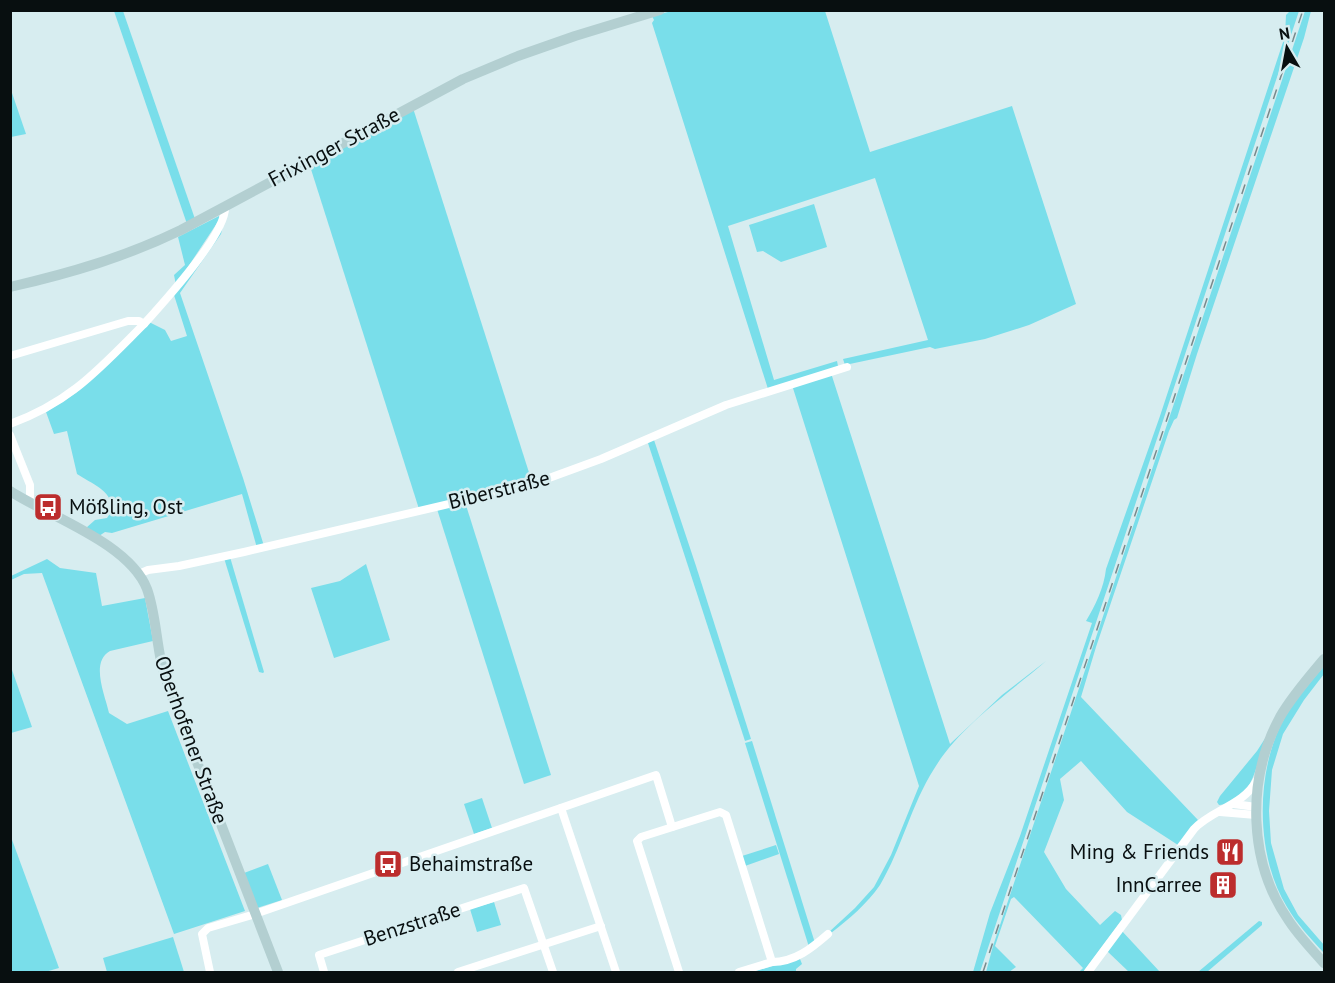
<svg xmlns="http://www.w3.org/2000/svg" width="1335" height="983" font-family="'PT Sans',sans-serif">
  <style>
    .green { fill: #79deea }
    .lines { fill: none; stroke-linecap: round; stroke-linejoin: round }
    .street { stroke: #fff; stroke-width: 8 }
    .secondary { stroke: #b3cfd1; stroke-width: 10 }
    .rail { stroke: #79898b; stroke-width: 1.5; stroke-dasharray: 10 10; stroke-linecap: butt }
    .labels { text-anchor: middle; stroke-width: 5; stroke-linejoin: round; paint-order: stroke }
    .street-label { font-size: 21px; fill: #080f10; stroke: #d7edf0 }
    .poi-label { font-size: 21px; fill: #080f10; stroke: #d7edf0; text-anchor: start }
  </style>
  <rect width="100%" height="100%" fill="#d7edf0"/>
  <g class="green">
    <path d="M 114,11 L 123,11 L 195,219 L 187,224 Z"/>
    <path d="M 672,11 L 825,11 L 870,152 L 1012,106 L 1076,304 L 1029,325 L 985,339 L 935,349 L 930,347 L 845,365 L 843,359 L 928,340 L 875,178 L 728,226 L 774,380 L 837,361 L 838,366 L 835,368 L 768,389 L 652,23 L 654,20 L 652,16 Z"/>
    <path d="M 1290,11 L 1299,11 L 980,972 L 973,972 L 990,913 L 1020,836 L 1092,623 L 1086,621 C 1095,606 1104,588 1106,569 L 1160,416 L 1285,36 L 1286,15 Z"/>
    <path d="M 1305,11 L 1311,11 L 1304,38 L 1197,354 L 1177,418 L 1174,420 L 1169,431 L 1096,647 L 1081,697 L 1198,820 L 1178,845 L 1127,812 L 1081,761 L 1060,779 L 1064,800 L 1044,852 L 1066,889 L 1100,925 L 1115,911 L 1121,915 L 1122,920 L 1083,972 L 1079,972 L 1083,968 L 1014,897 L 1011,899 L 995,946 L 1016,967 L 1009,972 L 986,972 L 993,946 Z"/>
    <path d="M 11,90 L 26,134 L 11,137 L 10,137 Z"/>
    <path d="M 413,108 L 532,482 L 419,509 L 309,163 Z"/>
    <path d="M 814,204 L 827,247 L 781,262 L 763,251 L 757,252 L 749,225 Z"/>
    <path d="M 219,216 L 219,220 L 176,285 L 174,275 L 185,265 L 178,237 Z"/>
    <path d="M 224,222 L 221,234 L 180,293 L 243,478 L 264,546 L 257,548 L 242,494 L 112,533 L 105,532 L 99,536 L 86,528 L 95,520 L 107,518 L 113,509 C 110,489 92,484 77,474 L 67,431 L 54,434 L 46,412 L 76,393 L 149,322 L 165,330 L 171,341 L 187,336 L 174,295 Z"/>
    <path d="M 831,373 L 950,744 L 1002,695 L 1046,661 C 1008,694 960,726 934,769 C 911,805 902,848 880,885 C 867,904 849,919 831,933 L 829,932 L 855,908 L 874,887 L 891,855 L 919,786 L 792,385 Z"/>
    <path d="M 653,437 L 696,566 L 751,739 L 745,741 L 647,440 Z"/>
    <path d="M 465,502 L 551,775 L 524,784 L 437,509 Z"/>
    <path d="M 230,557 L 264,672 L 263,673 L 259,672 L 224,558 Z"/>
    <path d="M 47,559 L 60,568 L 96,573 L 102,606 L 145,598 L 153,641 L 110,651 C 90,662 105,695 109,713 L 127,724 L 168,711 L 245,911 L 174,934 L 42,573 L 24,574 L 11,580 L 11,576 Z"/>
    <path d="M 366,564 L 390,640 L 334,658 L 311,588 L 340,581 Z"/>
    <path d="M 1324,666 L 1324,674 L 1304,700 L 1283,734 L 1272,770 L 1269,811 L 1271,843 L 1284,889 L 1298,915 L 1324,945 L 1324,953 C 1311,939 1297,924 1287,907 C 1255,856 1255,769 1285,717 C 1296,698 1311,682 1324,666 Z"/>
    <path d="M 11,667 L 32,727 L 11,733 L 10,733 Z"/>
    <path d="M 1266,737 C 1256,763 1254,802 1219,805 L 1217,802 L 1220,796 L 1257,751 Z"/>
    <path d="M 752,741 L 815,943 L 809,947 L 745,743 Z"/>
    <path d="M 482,798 L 492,828 L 474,834 L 464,804 Z"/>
    <path d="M 10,837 L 11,837 L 59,968 L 45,972 L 11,972 Z"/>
    <path d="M 776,845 L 779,854 L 745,866 L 742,856 Z"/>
    <path d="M 268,864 L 282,900 L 257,908 L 244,873 Z"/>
    <path d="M 494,902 L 501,925 L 477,932 L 470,909 Z"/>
    <path d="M 1259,921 L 1262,922 L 1262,925 L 1207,972 L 1198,972 Z"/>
    <path d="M 1121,930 L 1160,972 L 1129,972 L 1107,951 Z"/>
    <path d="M 173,937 L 184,972 L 107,972 L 103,958 Z"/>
    <path d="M 800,959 L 802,964 L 796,969 L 796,972 L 751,972 Z"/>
  </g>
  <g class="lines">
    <g class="street">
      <path d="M 10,356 L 128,321 L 139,321 L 144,324 C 163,303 228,232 225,206"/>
      <path d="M 10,424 C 71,402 100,368 144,324"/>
      <path d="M 10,435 L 30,485 L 30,503"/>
      <path d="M 139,574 L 148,570 L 179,566 L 244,552 L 530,485 L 601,459 L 726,405 L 847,367"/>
      <path d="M 1234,804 L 1256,807"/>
      <path d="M 561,808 L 616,972"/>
      <path d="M 1220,812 L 1256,815"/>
      <path d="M 772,962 C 795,962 812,948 828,934"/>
      <path d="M 210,972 L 202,934 L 208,928 L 255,914 L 656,775 L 672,827"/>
      <path d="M 324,972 L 319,955 L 524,888 L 553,972"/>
      <path d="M 458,972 L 601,926"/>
      <path d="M 679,972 L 637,841 L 641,837 L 720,812 L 726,815 L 772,962 L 739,972"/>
      <path d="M 1088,972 L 1194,829 C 1213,809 1243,806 1257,780"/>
    </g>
    <g class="secondary">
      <path d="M 10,287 C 71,273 125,257 181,230 L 463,79 L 518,56 L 575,36 L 660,10"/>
      <path d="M 10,491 C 50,517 129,543 147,589 C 155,611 156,637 161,661 C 164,676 170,690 175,705 L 278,972"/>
      <path d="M 1324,659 C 1309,677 1292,696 1280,717 C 1246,780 1248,862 1289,921 C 1299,936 1312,950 1324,963"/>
    </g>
    <path class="rail" d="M 983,972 L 1303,10"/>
  </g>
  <defs>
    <g id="bus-square" transform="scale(1.5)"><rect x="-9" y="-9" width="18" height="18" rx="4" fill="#bc2d2d" stroke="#d7edf0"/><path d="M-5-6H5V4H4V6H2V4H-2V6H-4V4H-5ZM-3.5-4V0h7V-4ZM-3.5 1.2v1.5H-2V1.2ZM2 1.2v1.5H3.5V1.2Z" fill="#fff"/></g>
    <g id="restaurant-square" transform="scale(1.5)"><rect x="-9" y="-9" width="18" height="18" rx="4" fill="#bc2d2d" stroke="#d7edf0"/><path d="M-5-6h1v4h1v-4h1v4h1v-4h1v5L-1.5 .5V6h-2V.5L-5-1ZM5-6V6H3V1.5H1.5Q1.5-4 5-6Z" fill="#fff"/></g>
    <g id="building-square" transform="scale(1.5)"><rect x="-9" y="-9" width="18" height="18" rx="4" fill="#bc2d2d" stroke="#d7edf0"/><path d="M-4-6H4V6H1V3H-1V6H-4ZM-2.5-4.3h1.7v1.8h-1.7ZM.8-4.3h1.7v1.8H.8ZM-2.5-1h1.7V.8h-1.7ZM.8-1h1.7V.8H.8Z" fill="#fff"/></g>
  </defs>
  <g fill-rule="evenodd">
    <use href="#bus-square" x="48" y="507"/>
    <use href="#restaurant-square" x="1230" y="852"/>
    <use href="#bus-square" x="388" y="864"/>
    <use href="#building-square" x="1223" y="885"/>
  </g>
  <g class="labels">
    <g class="street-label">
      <text transform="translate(334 147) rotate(-28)" y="7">Frixinger Straße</text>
      <text transform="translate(499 490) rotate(-14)" y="7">Biberstraße</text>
      <text transform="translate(191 740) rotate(70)" y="7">Oberhofener Straße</text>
      <text transform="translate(412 924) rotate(-18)" y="7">Benzstraße</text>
    </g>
    <g class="poi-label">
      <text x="69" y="514">Mößling, Ost</text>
      <text x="1209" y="859" text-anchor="end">Ming &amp; Friends</text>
      <text x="409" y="871">Behaimstraße</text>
      <text x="1202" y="892" text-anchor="end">InnCarree</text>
    </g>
  </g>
  <rect width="1335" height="983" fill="none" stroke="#080f10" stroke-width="24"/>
  <g transform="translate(1287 48) rotate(350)" stroke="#d7edf0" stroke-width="4.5" paint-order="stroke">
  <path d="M0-4.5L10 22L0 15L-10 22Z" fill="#080f10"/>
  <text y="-9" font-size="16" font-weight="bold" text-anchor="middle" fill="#080f10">N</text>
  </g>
</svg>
